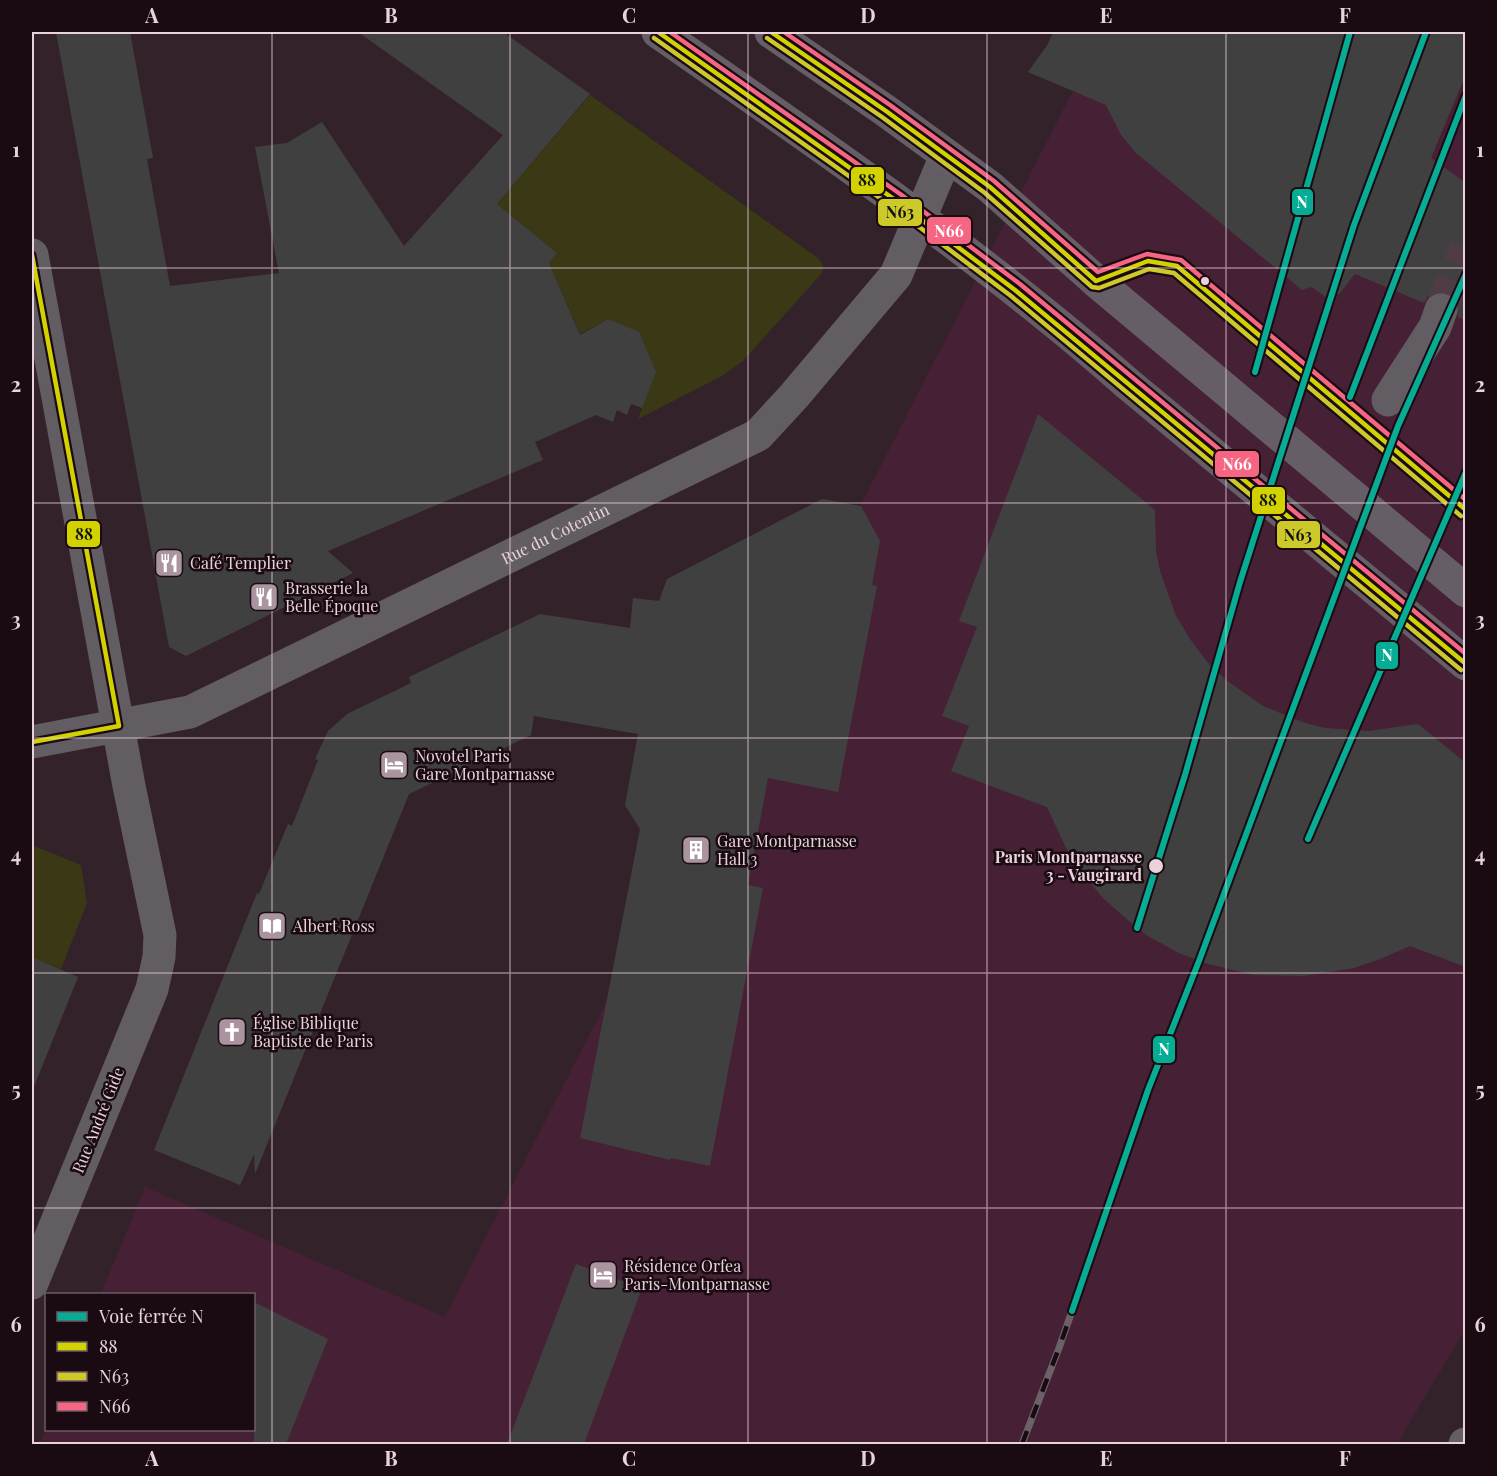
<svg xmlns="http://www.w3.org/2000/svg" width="1497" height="1476" font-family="'Playfair Display',serif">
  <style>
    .built { fill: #462035 }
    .green { fill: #3b3815 }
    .building { fill: #414041 }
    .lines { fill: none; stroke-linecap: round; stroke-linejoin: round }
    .pedestrian-tunnel { stroke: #4f3c46; stroke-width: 33; stroke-dasharray: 33 16; stroke-linecap: butt }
    .pedestrian { stroke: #625d63; stroke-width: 33 }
    .minor { stroke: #625d63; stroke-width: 33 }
    .secondary { stroke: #665e66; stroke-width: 33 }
    .rail-casing { stroke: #6a6267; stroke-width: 7 }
    .rail { stroke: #1a0b12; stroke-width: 4.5; stroke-dasharray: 14; stroke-linecap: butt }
    .bus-1-casing { stroke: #1a0b12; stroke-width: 9 }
    .bus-2-casing { stroke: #1a0b12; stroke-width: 9 }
    .bus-3-casing { stroke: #1a0b12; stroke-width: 9 }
    .bus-1 { stroke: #d2d200; stroke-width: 4.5 }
    .bus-2 { stroke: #cec92a; stroke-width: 4.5 }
    .bus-3 { stroke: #f66582; stroke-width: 4.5 }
    .rail-1-casing { stroke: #1a0b12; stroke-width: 10 }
    .rail-1 { stroke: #06ac94; stroke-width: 6 }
    .grid { fill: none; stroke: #ead2dd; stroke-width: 1.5; stroke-opacity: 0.55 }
    .bus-dot { fill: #ead2dd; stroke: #1a0b12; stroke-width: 2 }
    .labels { text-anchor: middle; stroke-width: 5; stroke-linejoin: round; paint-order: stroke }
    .street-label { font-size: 16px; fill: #ead2dd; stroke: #1a0b12 }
    .poi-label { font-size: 16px; fill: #ead2dd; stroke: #1a0b12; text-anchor: start }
    .stop-label { font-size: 16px; font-weight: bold; fill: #ead2dd; stroke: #1a0b12; text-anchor: end }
    .line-badge { stroke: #1a0b12; stroke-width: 2 }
    .badge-label { font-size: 16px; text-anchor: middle; font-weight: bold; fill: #fff }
    .pale-badge-label { font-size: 16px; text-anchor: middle; font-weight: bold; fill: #111 }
    .neatline { fill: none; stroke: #ead2dd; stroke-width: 2 }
    .grid-label { font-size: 20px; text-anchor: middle; font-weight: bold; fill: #ead2dd }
  </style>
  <rect width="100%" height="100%" fill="#34222b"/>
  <path class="built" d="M 1103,32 L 1465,32 L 1466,1328 L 1397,1444 L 40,1444 L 46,1428 L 46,1430 L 254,1430 L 254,1294 L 101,1294 L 145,1187 L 445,1317 Z"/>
  <g class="green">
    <path d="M 590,95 L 818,258 L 823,265 L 822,273 L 743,361 L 722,376 L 638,419 L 642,408 L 608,319 L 580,334 L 549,263 L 557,253 L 497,204 Z"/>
    <path d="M 32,845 L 81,865 L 87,903 L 61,969 L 32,957 Z"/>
  </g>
  <g class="building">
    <path d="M 56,32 L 130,32 L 153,158 L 147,159 L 170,286 L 279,273 L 255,147 L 287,143 L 322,122 L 404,246 L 503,135 L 358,32 L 503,32 L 590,94 L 497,204 L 557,253 L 549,263 L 580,335 L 608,319 L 639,332 L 656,372 L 642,408 L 631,404 L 627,415 L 617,410 L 613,422 L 596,415 L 535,442 L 543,460 L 328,551 L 353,573 L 186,656 L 169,647 Z"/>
    <path d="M 1053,32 L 1466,32 L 1466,74 L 1431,158 L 1466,183 L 1466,320 L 1458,317 L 1459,306 L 1456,298 L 1448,293 L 1437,292 L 1428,296 L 1424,303 L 1355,274 L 1340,293 L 1328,299 L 1312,287 L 1302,290 L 1136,153 L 1121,135 L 1106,105 L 1028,72 L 1048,44 Z"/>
    <path d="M 1038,414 L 1155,510 L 1156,551 L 1160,571 L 1176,616 L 1190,639 L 1208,663 L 1226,680 L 1263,706 L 1302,722 L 1325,728 L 1368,731 L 1418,724 L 1466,763 L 1466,967 L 1410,946 L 1380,959 L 1354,968 L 1304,976 L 1253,975 L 1205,963 L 1179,953 L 1148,936 L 1130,922 L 1103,898 L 1086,878 L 1066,848 L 1047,807 L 951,771 L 969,726 L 942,716 L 977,627 L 959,621 Z"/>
    <path d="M 822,499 L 861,506 L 880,541 L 872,585 L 877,586 L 838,792 L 768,778 L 748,885 L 763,888 L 710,1166 L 671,1158 L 670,1160 L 580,1138 L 640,829 L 625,805 L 638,734 L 534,716 L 531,735 L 409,794 L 255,1174 L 254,1154 L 240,1185 L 154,1150 L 257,893 L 259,894 L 288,824 L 292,826 L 318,760 L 315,759 L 328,731 L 347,714 L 411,683 L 409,677 L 540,614 L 630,628 L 633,598 L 659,601 L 667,579 Z"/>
    <path d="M 32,957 L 78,977 L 33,1089 L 32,1089 Z"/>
    <path d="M 576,1264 L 642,1288 L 584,1444 L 507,1444 Z"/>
    <path d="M 254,1302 L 328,1339 L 286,1444 L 254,1444 Z"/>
  </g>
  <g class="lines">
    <path class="pedestrian-tunnel" d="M 1441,310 L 1466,249"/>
    <path class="pedestrian" d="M 1388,400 L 1435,327 L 1441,310"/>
    <g class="minor">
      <path d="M 32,255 L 129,786 L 160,935 L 159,957 L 152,989 L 32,1283"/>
      <path id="s1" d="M 32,742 L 190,712 L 758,435 L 794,396 L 896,275 L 946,156"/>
    </g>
    <g class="secondary">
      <path d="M 658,32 C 819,144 981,255 1128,384 L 1466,664"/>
      <path d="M 771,32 L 886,111 L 990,187 L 1096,281 L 1466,591"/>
      <path d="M 1465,1444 L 1466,1444"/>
    </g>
    <g class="rail-casing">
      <path id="rail" d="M 1022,1444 L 1059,1348 L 1072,1311"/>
    </g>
    <use href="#rail" class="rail"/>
    <g class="bus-1-casing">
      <g id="bus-1">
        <path d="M 658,32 L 898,202 L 1015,290 L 1466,664"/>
        <path d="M 771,32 L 886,111 L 990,187 L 1096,281 L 1148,261 L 1177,266 L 1466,510"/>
        <path d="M 32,255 L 119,726 L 32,742"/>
      </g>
    </g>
    <g class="bus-2-casing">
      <g id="bus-2">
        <path d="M 654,38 L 894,208 L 1011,296 L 1461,670"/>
        <path d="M 767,38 L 882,117 L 985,193 L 1092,287 L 1099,288 L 1149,269 L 1174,273 L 1461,516"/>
      </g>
    </g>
    <g class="bus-3-casing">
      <g id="bus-3">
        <path d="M 670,32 L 903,196 L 1020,284 L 1466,654"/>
        <path d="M 784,32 L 890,105 L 994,181 L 1098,272 L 1147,254 L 1181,260 L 1466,500"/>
      </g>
    </g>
    <use href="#bus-1" class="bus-1"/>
    <use href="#bus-2" class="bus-2"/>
    <use href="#bus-3" class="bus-3"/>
    <g class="rail-1-casing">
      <g id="rail-1">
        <path d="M 1255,372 L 1350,32"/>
        <path d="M 1350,397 L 1466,95"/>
        <path d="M 1308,839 L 1466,472"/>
        <path d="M 1137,928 L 1185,775 L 1240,582 L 1354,225 L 1426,32"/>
        <path d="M 1072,1311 L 1148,1090 L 1199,961 L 1398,426 L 1466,274"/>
      </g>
    </g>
    <use href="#rail-1" class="rail-1"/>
  </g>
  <path class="grid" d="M 272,32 L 272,1444M 510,32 L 510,1444M 748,32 L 748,1444M 987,32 L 987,1444M 1226,32 L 1226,1444M 32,268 L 1466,268M 32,503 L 1466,503M 32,738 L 1466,738M 32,973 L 1466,973M 32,1208 L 1466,1208"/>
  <defs>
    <g id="restaurant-square" transform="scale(1.5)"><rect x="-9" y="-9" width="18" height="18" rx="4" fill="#aa949f" stroke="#1a0b12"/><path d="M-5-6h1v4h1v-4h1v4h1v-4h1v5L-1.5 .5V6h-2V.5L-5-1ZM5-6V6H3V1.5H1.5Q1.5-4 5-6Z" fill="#fff"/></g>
    <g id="hotel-square" transform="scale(1.5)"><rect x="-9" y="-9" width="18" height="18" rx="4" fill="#aa949f" stroke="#1a0b12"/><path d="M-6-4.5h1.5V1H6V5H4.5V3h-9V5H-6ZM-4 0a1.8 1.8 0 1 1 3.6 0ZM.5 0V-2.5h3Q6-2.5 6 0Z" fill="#fff"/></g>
    <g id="building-square" transform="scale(1.5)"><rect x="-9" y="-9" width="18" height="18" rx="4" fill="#aa949f" stroke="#1a0b12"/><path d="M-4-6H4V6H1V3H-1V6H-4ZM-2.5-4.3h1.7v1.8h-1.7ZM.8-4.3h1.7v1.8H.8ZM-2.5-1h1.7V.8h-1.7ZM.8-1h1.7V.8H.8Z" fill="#fff"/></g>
    <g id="library-square" transform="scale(1.5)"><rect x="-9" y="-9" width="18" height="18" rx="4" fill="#aa949f" stroke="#1a0b12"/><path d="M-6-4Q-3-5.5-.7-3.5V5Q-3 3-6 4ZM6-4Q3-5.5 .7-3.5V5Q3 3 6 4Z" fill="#fff"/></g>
    <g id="church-square" transform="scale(1.5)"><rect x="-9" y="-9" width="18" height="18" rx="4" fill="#aa949f" stroke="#1a0b12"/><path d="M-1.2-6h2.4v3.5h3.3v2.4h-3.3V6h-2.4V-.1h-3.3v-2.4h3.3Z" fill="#fff"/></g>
  </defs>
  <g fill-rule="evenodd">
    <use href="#restaurant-square" x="169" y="563"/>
    <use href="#restaurant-square" x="264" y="597"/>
    <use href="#hotel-square" x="394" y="765"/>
    <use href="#building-square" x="696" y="850"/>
    <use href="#library-square" x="272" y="926"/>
    <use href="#church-square" x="232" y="1032"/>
    <use href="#hotel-square" x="603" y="1275"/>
  </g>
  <g class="bus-dot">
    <circle cx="1205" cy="281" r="5"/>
    <circle cx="1156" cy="866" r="8"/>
  </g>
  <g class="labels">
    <g class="street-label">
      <text dy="6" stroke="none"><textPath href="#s1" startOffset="567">Rue du Cotentin</textPath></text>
      <text transform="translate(98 1120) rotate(-68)" y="6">Rue André Gide</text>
    </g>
    <g class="poi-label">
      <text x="190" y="569">Café Templier</text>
      <text x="285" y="594">Brasserie la<tspan x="285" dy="18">Belle Époque</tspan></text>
      <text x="415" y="762">Novotel Paris<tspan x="415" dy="18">Gare Montparnasse</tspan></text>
      <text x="717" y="847">Gare Montparnasse<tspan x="717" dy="18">Hall 3</tspan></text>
      <text x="293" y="932">Albert Ross</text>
      <text x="253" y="1029">Église Biblique<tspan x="253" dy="18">Baptiste de Paris</tspan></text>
      <text x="624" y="1272">Résidence Orfea<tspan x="624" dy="18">Paris-Montparnasse</tspan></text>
    </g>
    <g class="stop-label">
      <text x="1142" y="863">Paris Montparnasse<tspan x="1142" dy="18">3 - Vaugirard</tspan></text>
    </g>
  </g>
  <g class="line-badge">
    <rect x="850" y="166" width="35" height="29" rx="6" fill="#d2d200"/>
    <rect x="1291" y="188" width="23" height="28" rx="6" fill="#06ac94"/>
    <rect x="877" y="198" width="46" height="29" rx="6" fill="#cec92a"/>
    <rect x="926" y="216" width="46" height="29" rx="6" fill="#f66582"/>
    <rect x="1214" y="450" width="46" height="28" rx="6" fill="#f66582"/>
    <rect x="1251" y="486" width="35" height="29" rx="6" fill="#d2d200"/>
    <rect x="66" y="520" width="35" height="28" rx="6" fill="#d2d200"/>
    <rect x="1276" y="520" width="45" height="29" rx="6" fill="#cec92a"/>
    <rect x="1375" y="641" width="24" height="29" rx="6" fill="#06ac94"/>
    <rect x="1152" y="1035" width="24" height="29" rx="6" fill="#06ac94"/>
  </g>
  <g class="badge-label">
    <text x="1302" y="208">N</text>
    <text x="949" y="237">N66</text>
    <text x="1237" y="470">N66</text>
    <text x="1387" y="661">N</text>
    <text x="1164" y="1055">N</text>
  </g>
  <g class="pale-badge-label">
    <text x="867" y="186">88</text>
    <text x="900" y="218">N63</text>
    <text x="1268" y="506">88</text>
    <text x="84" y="540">88</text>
    <text x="1298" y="541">N63</text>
  </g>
  <rect width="1497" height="1476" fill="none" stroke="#1a0b12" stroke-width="66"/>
  <rect x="45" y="1293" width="210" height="138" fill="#1a0b12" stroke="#6d5b63" stroke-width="1.5"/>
  <rect x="57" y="1312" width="30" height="9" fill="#06ac94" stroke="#6d5b63" stroke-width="1.5"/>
  <text x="99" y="1323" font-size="18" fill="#ead2dd">Voie ferrée N</text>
  <rect x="57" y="1342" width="30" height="9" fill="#d2d200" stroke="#6d5b63" stroke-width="1.5"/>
  <text x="99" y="1353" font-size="18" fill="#ead2dd">88</text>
  <rect x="57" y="1372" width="30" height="9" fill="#cec92a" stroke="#6d5b63" stroke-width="1.5"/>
  <text x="99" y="1383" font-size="18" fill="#ead2dd">N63</text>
  <rect x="57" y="1402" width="30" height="9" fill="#f66582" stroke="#6d5b63" stroke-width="1.5"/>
  <text x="99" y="1413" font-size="18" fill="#ead2dd">N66</text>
  <rect x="33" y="33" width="1431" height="1410" class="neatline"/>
  <g class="grid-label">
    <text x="152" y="23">A</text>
    <text x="391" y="23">B</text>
    <text x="629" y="23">C</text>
    <text x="868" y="23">D</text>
    <text x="1106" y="23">E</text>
    <text x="1345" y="23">F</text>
    <text x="16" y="157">1</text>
    <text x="1480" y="157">1</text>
    <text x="16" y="392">2</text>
    <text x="1480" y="392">2</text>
    <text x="16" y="627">3</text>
    <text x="1480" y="627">3</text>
    <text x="16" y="862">4</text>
    <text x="1480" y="862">4</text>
    <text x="16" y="1097">5</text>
    <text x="1480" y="1097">5</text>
    <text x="16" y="1332">6</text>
    <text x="1480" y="1332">6</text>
    <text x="152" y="1466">A</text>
    <text x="391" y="1466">B</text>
    <text x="629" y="1466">C</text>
    <text x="868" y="1466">D</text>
    <text x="1106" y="1466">E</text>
    <text x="1345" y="1466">F</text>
  </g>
</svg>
